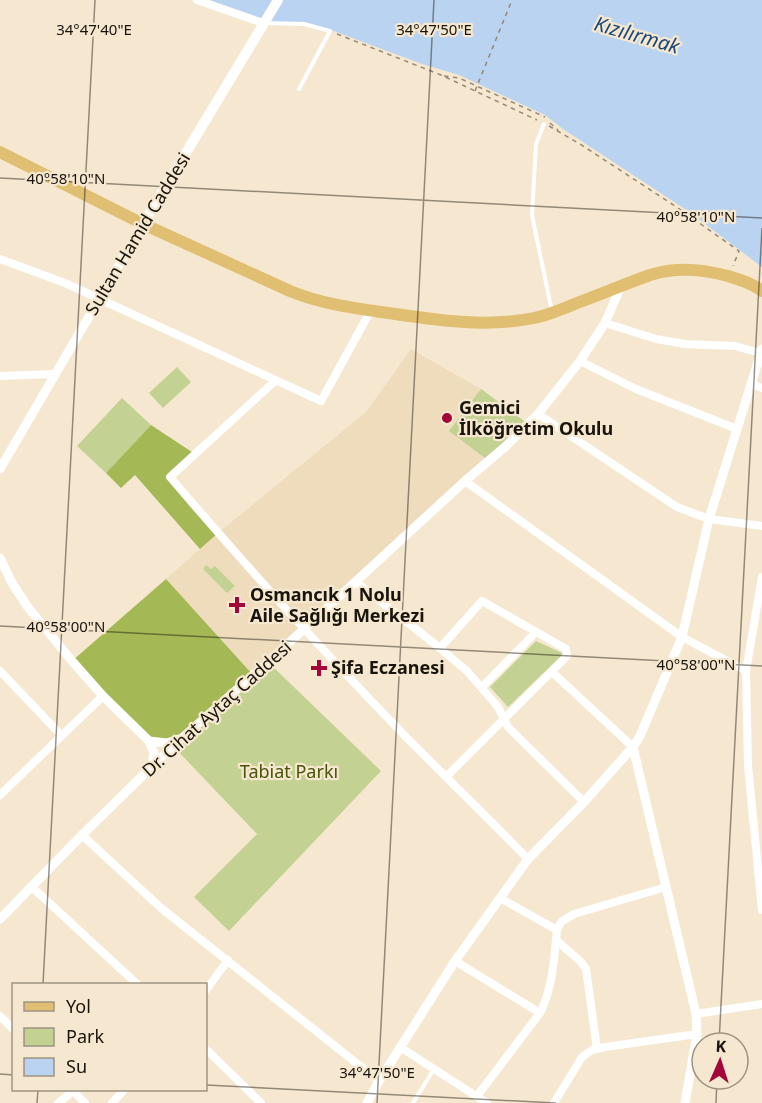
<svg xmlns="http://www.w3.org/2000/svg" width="762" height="1103" font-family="'Noto Sans',sans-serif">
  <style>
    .built { fill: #eedcbd }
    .green { fill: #c3d193 }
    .forest { fill: #a4b856 }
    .water { fill: #b9d3f1 }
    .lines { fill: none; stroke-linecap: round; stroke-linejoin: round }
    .path { stroke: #938978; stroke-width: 1.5; stroke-dasharray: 4.5 4.5; stroke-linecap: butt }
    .service { stroke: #fff; stroke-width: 4 }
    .minor { stroke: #fff; stroke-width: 8 }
    .tertiary { stroke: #fff; stroke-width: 9 }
    .secondary { stroke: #fff; stroke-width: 10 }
    .primary { stroke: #e0bf73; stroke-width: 12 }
    .ticks { fill: none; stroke: #19140c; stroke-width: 1.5; stroke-opacity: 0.45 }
    .poi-dot { fill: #a30639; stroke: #f6e8d0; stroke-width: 2 }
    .labels { text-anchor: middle; stroke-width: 4.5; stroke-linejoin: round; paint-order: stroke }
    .street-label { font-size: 18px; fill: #19140c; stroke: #f6e8d0 }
    .poi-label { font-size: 18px; font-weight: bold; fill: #19140c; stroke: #f6e8d0; text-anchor: start }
    .park-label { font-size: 18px; fill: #485409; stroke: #f6e8d0 }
    .water-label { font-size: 20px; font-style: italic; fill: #1b4776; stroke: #f6e8d0 }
    .ticks-label { font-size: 15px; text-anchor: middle; fill: #19140c; stroke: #f6e8d0; stroke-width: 4.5; stroke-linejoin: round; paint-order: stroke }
  </style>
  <rect width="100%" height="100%" fill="#f6e8d0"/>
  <path class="built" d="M 411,349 L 481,389 L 528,424 L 253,675 L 166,579 L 218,533 L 366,412 Z"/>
  <g class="green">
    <path d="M 177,367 L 191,382 L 163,408 L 149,393 Z"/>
    <path d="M 481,389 L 528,424 L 489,461 L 449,431 Z"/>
    <path d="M 122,398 L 151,425 L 106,473 L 77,446 Z"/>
    <path d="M 206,565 L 211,569 L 215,566 L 235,586 L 227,593 L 203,569 Z"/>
    <path d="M 536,641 L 562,653 L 561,656 L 508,707 L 490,687 Z"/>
    <path d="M 268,662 L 381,771 L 229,931 L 194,897 L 257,834 L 173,746 Z"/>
  </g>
  <g class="forest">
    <path d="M 151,425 L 195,454 L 170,477 L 218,533 L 200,549 L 135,475 L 121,488 L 106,473 Z"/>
    <path d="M 166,579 L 253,675 L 183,738 L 149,741 L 72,661 Z"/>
  </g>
  <path class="water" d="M 210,0 L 762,0 L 762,267 L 688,211 L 563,129 L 545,115 L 459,75 L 422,64 L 331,30 L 316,27 L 263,23 Z"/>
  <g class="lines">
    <g class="path">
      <path d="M 337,34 L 441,75 L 537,120"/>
      <path d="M 444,76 L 459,78 L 545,117"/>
      <path d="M 475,91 L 512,0"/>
      <path d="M 550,123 L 558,130"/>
      <path d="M 549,126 L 580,144 L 675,206 L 739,251 L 733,266"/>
    </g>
    <g class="service">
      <path d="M 266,23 L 304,24 L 330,31 L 299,89"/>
      <path d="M 544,124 L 536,144 L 532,215 L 552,312"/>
      <path d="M 413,1103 L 434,1069"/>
    </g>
    <g class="minor">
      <path d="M 197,0 L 263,23"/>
      <path d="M 0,259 L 65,283 L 321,401 L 371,310"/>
      <path d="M 605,323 L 656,339 L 685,344 L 735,346 L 760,353"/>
      <path d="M 580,361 L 636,389 L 737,429"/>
      <path d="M 0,376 L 55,374"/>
      <path d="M 275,381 L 170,477 C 247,567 326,655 409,740 C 449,780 489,819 528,859"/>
      <path d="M 751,384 L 762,388"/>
      <path d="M 538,414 L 677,507 L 709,519 L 762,526"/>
      <path d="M 465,481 L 682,637 L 746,671"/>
      <path d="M 762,577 L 746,671 L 748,766 L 762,910"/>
      <path d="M 356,582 L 436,645 L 467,671 L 498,707 L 508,727 L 584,802"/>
      <path d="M 440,648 L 482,601 L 566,649 L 567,656 L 446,777"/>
      <path d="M 0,671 L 61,735"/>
      <path d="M 552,672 L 633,747"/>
      <path d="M 482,687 L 536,632"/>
      <path d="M 0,795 L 103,696"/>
      <path d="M 82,835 L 161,908 L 379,1081"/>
      <path d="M 32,887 L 137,984"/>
      <path d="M 500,898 L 557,930"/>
      <path d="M 556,940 L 580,961 L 586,969 L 597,1049"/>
      <path d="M 455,961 L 540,1013"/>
      <path d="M 206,990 L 228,960"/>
      <path d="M 696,1014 L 762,1004"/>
      <path d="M 0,1016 L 14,1030"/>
      <path d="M 400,1047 L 487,1103"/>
      <path d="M 206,1049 L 261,1103"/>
      <path d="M 72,1090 L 85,1103"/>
      <path d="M 477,1096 L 540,1013 C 553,987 554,959 557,930 L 561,922 L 574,914 L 666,887"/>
      <path d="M 58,1103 L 73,1091"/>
      <path d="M 112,1103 L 124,1090"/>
      <path d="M 554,1103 L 582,1057 L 592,1050 L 605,1047 L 697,1034"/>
    </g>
    <g class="tertiary">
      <path d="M 0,469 L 143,224"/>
      <path d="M 0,558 L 12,583 L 27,606 L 72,661 L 103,696 L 149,741 L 154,753 L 152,766"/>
      <path d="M 149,741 L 167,743 L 179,739"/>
      <path d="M 633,747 L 696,1014 L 697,1034 L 685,1103"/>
      <path d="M 0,919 L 82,835 L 173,746 L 268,662 L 465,481 L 506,446 L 538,414 L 580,361 L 605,323 L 621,286"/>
      <path d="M 367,1103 L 379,1081 L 455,961 L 528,859 L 584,802 L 633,747 L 640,736 L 682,637 L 709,519 L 762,349"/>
    </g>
    <path class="secondary" d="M 143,224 L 278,0"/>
    <path class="primary" d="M 0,152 L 143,224 L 290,291 C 321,304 354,308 388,313 C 436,320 486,328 534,318 C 549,315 563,309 577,303 C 601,294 625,284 650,275 C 677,267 701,269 728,276 C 740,280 752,283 762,291"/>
  </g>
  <path class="ticks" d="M 0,178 L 762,218M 0,626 L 762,666M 43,984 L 95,0M 719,1043 L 762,228M 0,1074 L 14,1075M 206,1085 L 556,1103M 37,1103 L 38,1090M 377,1103 L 434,0M 716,1103 L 717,1079"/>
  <g class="poi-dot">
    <circle cx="447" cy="418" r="6"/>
    <path d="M234 596h6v6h6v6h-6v6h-6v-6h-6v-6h6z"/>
    <path d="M316 659h6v6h6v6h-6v6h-6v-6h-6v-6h6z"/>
  </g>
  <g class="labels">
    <g class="street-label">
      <text transform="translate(138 234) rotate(-59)" y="6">Sultan Hamid Caddesi</text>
      <text transform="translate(217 709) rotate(-42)" y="6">Dr. Cihat Aytaç Caddesi</text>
    </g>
    <g class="poi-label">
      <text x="459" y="414">Gemici<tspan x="459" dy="21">İlköğretim Okulu</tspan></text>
      <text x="250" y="601">Osmancık 1 Nolu<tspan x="250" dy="21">Aile Sağlığı Merkezi</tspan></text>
      <text x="331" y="674">Şifa Eczanesi</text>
    </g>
    <g class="park-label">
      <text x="289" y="778">Tabiat Parkı</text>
    </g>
    <g class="water-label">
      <text transform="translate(637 35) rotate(16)" y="7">Kızılırmak</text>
    </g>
  </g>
  <g class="ticks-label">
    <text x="94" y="35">34°47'40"E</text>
    <text x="434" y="35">34°47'50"E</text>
    <text x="66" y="184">40°58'10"N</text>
    <text x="696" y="222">40°58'10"N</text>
    <text x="66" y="632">40°58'00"N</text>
    <text x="696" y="670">40°58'00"N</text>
    <text x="377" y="1078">34°47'50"E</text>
  </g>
  <rect x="12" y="983" width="195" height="108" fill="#f6e8d0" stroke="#9e9382" stroke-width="1.5"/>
  <rect x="24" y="1002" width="30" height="9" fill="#e0bf73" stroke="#9e9382" stroke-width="1.5"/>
  <text x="66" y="1013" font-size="18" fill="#19140c">Yol</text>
  <rect x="24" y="1028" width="30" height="18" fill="#c3d193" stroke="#9e9382" stroke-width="1.5"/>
  <text x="66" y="1043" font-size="18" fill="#19140c">Park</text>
  <rect x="24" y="1058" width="30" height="18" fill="#b9d3f1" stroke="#9e9382" stroke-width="1.5"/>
  <text x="66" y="1073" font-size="18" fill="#19140c">Su</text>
  <g transform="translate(720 1061) rotate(3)"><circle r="28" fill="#f6e8d0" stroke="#9e9382" stroke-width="1.5"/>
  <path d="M0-4.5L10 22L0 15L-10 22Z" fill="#a30639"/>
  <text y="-9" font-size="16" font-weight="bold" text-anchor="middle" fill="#19140c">K</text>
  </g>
</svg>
